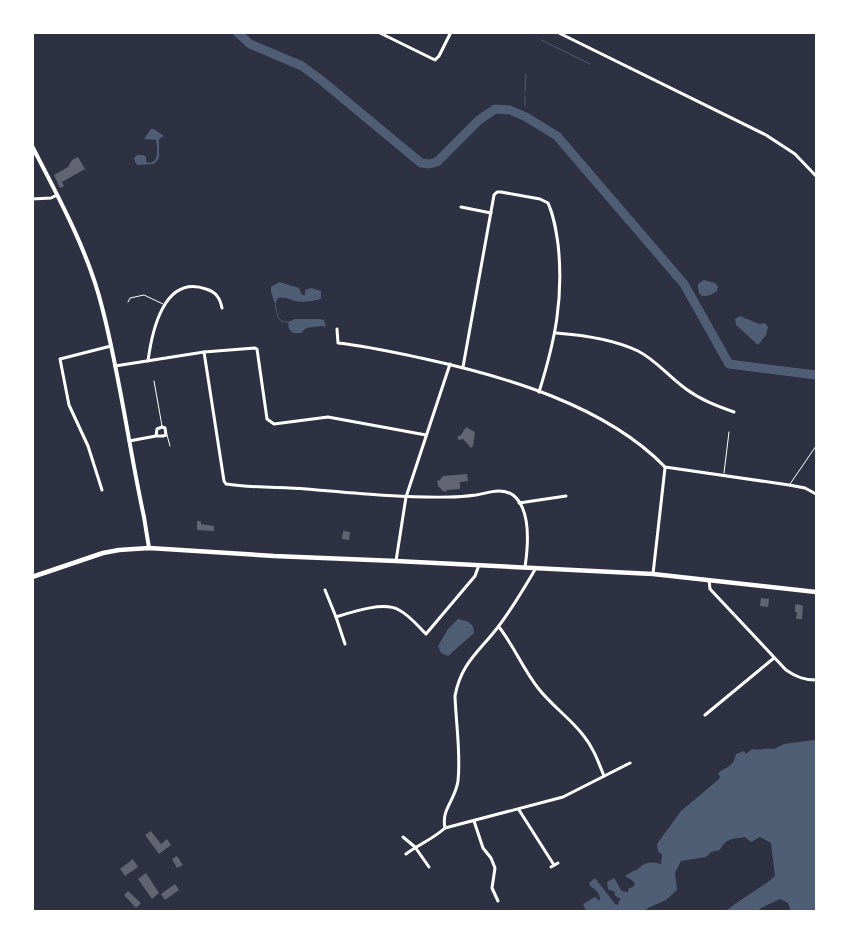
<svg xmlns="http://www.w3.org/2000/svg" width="849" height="944" font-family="'PT Sans',sans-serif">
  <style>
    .water { fill: #4f5d75 }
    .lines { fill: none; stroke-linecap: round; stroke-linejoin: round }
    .stream { stroke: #4f5d75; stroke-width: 1 }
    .river { stroke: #4f5d75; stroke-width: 9 }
    .building { fill: #626471 }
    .service { stroke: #fff; stroke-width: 1 }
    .minor { stroke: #fff; stroke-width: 3 }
    .tertiary { stroke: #fff; stroke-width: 4 }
    .secondary { stroke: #fff; stroke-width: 4.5 }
  </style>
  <rect width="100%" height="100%" fill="#2d3142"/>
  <g class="water">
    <path d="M 151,129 L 154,129 L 164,136 L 159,139 L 159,158 L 154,164 L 137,165 L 135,162 L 134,158 L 137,155 L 144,155 L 146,157 L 146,162 L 150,163 C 160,160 157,148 156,140 L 144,139 Z"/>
    <path d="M 704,280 L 715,283 L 718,286 L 717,291 C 707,298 697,300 698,284 Z"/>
    <path d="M 279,282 L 299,288 L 302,295 L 305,295 L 305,290 L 311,288 L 321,291 L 321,299 C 314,301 302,303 295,301 C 286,299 289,297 278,298 L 275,304 L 271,292 L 271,287 Z"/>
    <path d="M 740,316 L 759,324 L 765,323 L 768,327 L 766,335 L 758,345 L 736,325 L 735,319 Z"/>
    <path d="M 295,319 L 320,319 L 324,320 L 326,327 L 321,326 L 306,328 L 301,333 L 293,333 L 289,329 L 288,322 Z"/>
    <path d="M 458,619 C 467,621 474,622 474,633 L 448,656 L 441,653 L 438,646 L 448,629 Z"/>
    <path d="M 814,740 L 816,741 L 816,911 L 791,911 L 788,903 L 780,899 L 763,907 L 757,911 L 726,911 C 742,898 760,889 775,876 L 771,843 L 760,837 L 751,842 L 745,837 C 732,839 726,838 720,850 L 711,852 L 706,857 L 681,861 L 675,873 L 677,890 L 666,900 L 648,908 L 645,911 L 586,911 L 583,904 L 595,897 L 600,901 C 600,894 597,890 591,887 L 589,883 L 595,878 L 615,904 L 618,905 L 619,901 L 621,899 L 615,896 L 615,892 L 608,889 L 607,882 L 614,878 C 619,884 619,893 628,892 L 629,888 L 633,887 L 635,884 L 632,880 L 625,876 L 633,871 L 637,870 C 643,862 652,861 661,864 L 662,854 L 658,852 L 657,844 L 681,811 L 718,780 L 720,777 L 718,773 C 727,766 733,768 736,754 L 744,751 L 746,754 L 752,749 C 759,751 768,747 774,749 L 784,744 Z"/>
  </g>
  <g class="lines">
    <g class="stream">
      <path d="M 541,40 L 590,64"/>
      <path d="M 525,91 L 526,74"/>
      <path d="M 525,96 L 525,106"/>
      <path d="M 525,113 L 526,117"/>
      <path d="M 275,304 L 278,317 L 282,322 L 288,322"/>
    </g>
    <path class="river" d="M 237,32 L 250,44 L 302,66 L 321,80 L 421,163 L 429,164 L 437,162 L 479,120 L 495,109 L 510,110 L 526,117 L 557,136 L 684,284 L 729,364 L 816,375"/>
  </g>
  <g class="building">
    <path d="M 78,157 L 85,169 L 62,182 L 64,186 L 60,188 L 54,175 L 68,167 L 72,160 Z"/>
    <path d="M 466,427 L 475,432 L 473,446 L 471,448 L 463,439 L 459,440 L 457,437 L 461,435 Z"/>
    <path d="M 467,474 L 468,481 L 460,482 L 460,489 L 447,490 L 446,492 L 443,491 L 438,486 L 437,480 L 439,481 L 443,476 Z"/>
    <path d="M 197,521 L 201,521 L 201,524 L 214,526 L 214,531 L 197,530 Z"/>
    <path d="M 343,531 L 350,532 L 349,540 L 342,539 Z"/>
    <path d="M 761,598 L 769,599 L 768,607 L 760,606 Z"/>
    <path d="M 798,604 L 803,606 L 802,619 L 796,619 L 797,612 L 795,612 L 795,605 Z"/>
    <path d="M 151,831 L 161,844 L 167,839 L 171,845 L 159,854 L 145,835 Z"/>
    <path d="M 177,856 L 183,865 L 177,868 L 172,859 Z"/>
    <path d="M 133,859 L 138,867 L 125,876 L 120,869 Z"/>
    <path d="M 146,873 L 159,893 L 152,899 L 138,879 Z"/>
    <path d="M 175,884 L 179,890 L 165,900 L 161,894 Z"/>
    <path d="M 128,891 L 141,903 L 136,908 L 124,895 Z"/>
  </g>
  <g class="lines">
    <g class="service">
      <path d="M 128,302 L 130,298 L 144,295 L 163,304"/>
      <path d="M 154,381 L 162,426"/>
      <path d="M 167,435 L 170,446"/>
      <path d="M 724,473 L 729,432"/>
      <path d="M 790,484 L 816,446"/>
    </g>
    <g class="minor">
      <path d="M 378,32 L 435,60 L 439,56 L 451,32"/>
      <path d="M 557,32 L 766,135 L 795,154 L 816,176"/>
      <path d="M 32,199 L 51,198 L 57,195"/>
      <path d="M 461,207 L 491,213"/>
      <path d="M 337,329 L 338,343 C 366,346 393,352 421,358 C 504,376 605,405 665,467 L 789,485 L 805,488 L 816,494"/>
      <path d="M 556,333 C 583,335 613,339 638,351 C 656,360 669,377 686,389 C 701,400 717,406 734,412"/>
      <path d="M 204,352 L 224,481 L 226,484 C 252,488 280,487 306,489 C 354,493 402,498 450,497 C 458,497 468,496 476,495 C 488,493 501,487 513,495 C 532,510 528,547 525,567"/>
      <path d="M 148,361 C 152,331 164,274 206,289 C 216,292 220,298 222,308"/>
      <path d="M 115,366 L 204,352 L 255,348 L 257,349 L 267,419 L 274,424 L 328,417 L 426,435"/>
      <path d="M 463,367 L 494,195 L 497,192 L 501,192 L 540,199 L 548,203 C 554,216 556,230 558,244 C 564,298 555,341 539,392"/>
      <path d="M 129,441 L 156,436 L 163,436 L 166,435 L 165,428 L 162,427 L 157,429 L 156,436"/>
      <path d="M 102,490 L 88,446 L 69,405 L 60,359 L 111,346"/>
      <path d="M 519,503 L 566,496"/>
      <path d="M 396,561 L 406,497 L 450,364"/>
      <path d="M 653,574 L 665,468"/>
      <path d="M 709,580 L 710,589 L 786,670 C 796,677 804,680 816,680"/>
      <path d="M 325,590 L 336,617 L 345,644"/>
      <path d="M 336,617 C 352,612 384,601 399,610 C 409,615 418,626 426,634 L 475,576 L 479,565"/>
      <path d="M 499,627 C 514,646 523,669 538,688 C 551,705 570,718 583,735 C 593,747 598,761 604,776"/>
      <path d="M 705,715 L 774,658"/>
      <path d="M 519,810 L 554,865"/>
      <path d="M 474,821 L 483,848 L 491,858 L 495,868 L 492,888 L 498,901"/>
      <path d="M 445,828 C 441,809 455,801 458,781 C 461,754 456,724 455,696 C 461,663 479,652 498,627 C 512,609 524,588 536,568"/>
      <path d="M 403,837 L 415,847 L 429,867"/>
      <path d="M 406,854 C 418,845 433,839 445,828 L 563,797 L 630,763"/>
      <path d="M 551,867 L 558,863"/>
    </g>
    <path class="tertiary" d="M 32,146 C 59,198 88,251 102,307 C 120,376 129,448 144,517 L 149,548"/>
    <path class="secondary" d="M 32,577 L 103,553 L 119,550 L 149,548 L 274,556 L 396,561 L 653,574 L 816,592"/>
  </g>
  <rect width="849" height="944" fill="none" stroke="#ffffff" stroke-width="68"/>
</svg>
